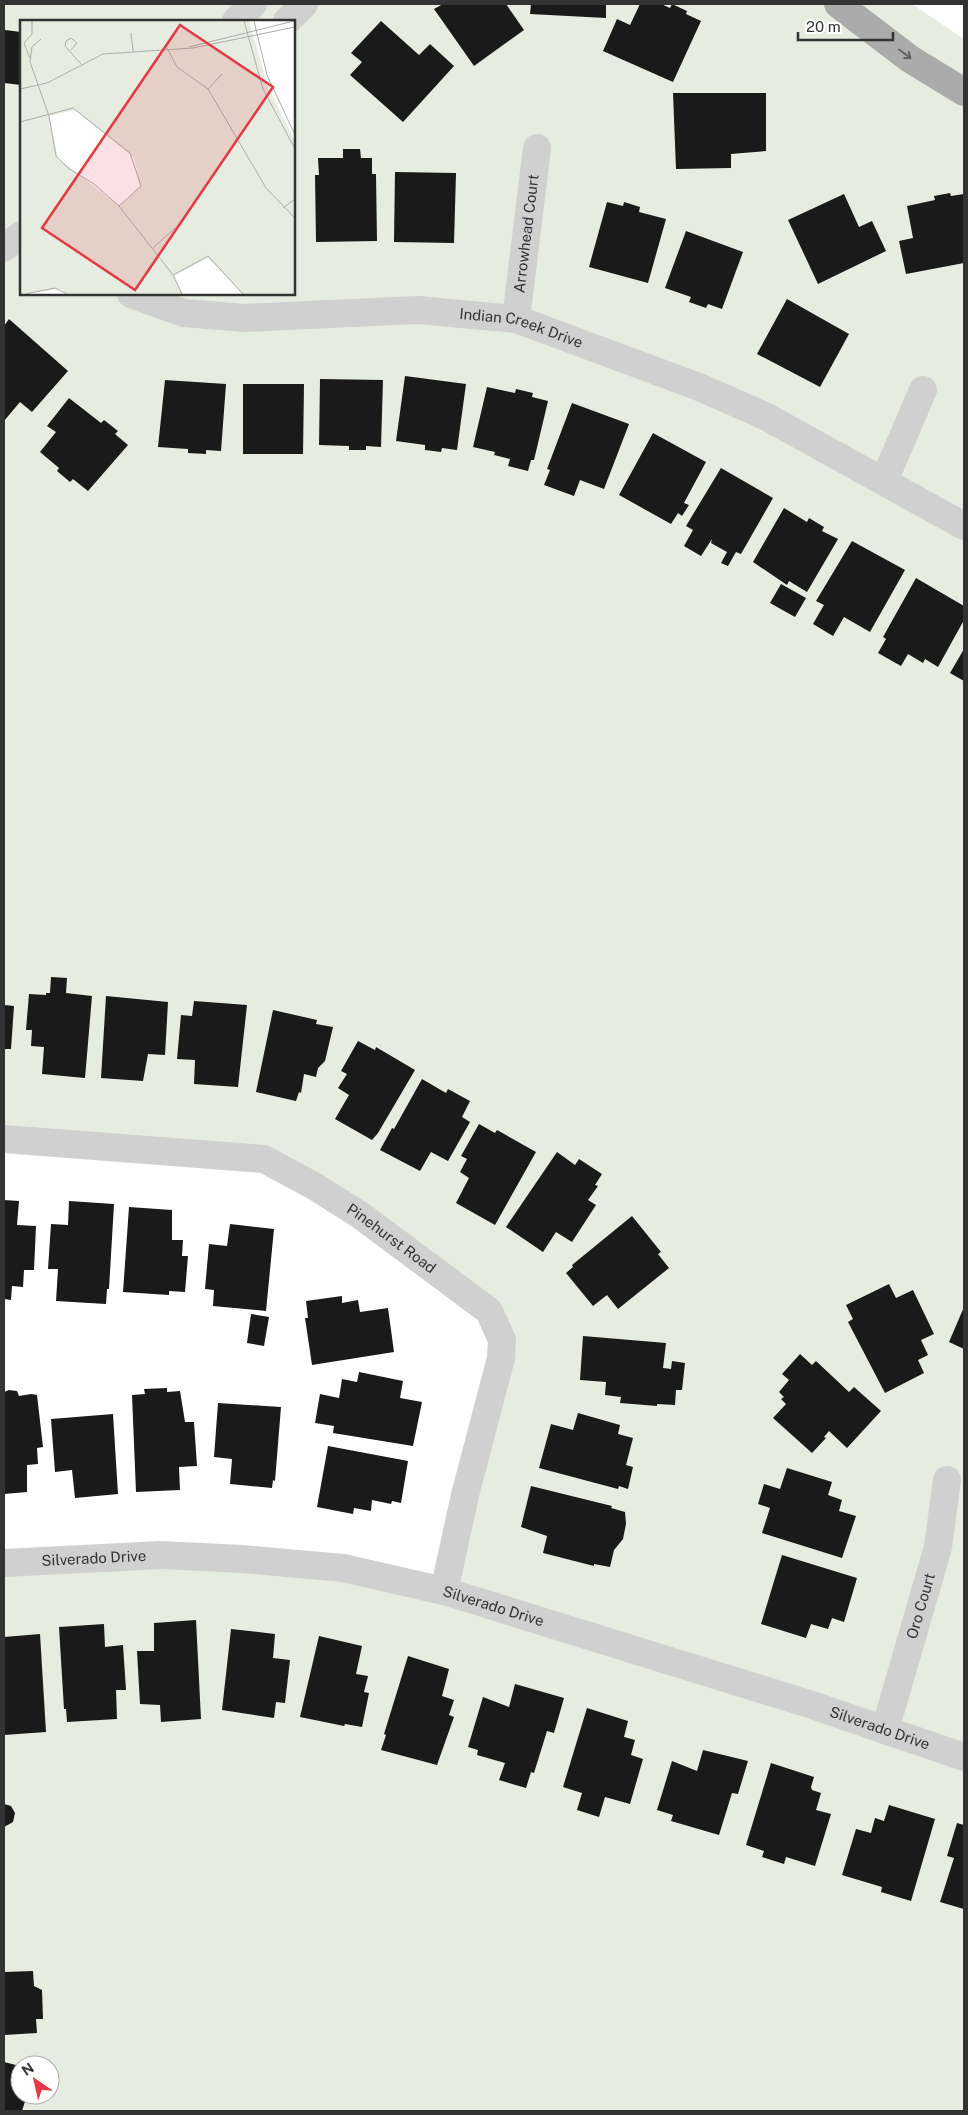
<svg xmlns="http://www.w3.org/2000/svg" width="968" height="2115" font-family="'Public Sans',sans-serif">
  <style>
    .green { fill: #e6ecdf; fill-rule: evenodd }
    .building { fill: #1a1a1a }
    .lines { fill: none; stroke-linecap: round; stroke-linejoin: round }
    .minor { stroke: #d0d0d0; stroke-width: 28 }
    .major { stroke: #ababab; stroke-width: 28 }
    .oneway { stroke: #636363 }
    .labels { text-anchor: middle; stroke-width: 5; stroke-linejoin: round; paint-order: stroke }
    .street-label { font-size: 15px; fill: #333; stroke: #fff }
    .inset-road { fill: none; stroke: #adadad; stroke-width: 1 }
    .view { fill: #e63946; fill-opacity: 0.15; stroke: #e63946; stroke-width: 2.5 }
    .inset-edge { fill: none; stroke: #333; stroke-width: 2.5 }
  </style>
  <rect width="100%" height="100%" fill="#fff"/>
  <path class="green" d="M 4,4 L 912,4 L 964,39 L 964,2111 L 4,2111 L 4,1565 L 175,1554 L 444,1592 L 497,1328 L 318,1180 L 4,1136 ZM 21,21 L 294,21 L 294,294 L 21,294 ZM 20,2065 L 50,2065 L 50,2095 L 20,2095 Z"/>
  <g class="building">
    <path d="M 443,4 L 506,4 L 524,30 L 474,66 L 434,9 Z"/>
    <path d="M 531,4 L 606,4 L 606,18 L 530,14 Z"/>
    <path d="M 640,4 L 661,4 L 670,8 L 672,4 L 687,11 L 686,14 L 701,21 L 673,82 L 603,51 L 617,19 L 630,25 Z"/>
    <path d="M 381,21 L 419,55 L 430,44 L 454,66 L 403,122 L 350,75 L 362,62 L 351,53 Z"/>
    <path d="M 5,30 L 21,32 L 21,85 L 4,83 Z"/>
    <path d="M 673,93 L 766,93 L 766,151 L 731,154 L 731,168 L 676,169 Z"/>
    <path d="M 343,149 L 360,149 L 361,158 L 372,158 L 372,174 L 376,174 L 377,241 L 316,242 L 315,175 L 319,175 L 318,158 L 343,158 Z"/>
    <path d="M 395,172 L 456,173 L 454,243 L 394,242 Z"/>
    <path d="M 294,185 L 296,185 L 295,201 L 294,200 Z"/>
    <path d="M 950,193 L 951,196 L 964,194 L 964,263 L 906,274 L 899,241 L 913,238 L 907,206 L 935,200 L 934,196 Z"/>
    <path d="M 844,194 L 859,227 L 872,221 L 886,251 L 818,284 L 788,220 Z"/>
    <path d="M 607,202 L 623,206 L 624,202 L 640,207 L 639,212 L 666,219 L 648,283 L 589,267 Z"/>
    <path d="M 686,231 L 743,252 L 722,309 L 708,304 L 706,308 L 689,302 L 691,297 L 665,288 Z"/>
    <path d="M 787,299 L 849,334 L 820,387 L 757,354 Z"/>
    <path d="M 9,319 L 68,371 L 32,412 L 20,402 L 4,421 L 4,326 Z"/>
    <path d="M 405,376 L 466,384 L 457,450 L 442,448 L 441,452 L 425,450 L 425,445 L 396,441 Z"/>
    <path d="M 320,379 L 383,380 L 381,447 L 366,446 L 366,450 L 349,450 L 349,446 L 319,445 Z"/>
    <path d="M 165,380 L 226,384 L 221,451 L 206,450 L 206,454 L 188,453 L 188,449 L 158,447 Z"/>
    <path d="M 243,384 L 304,384 L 303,454 L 243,454 Z"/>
    <path d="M 487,387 L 515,393 L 516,389 L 533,393 L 532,397 L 548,401 L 534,460 L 531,460 L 528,471 L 508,466 L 510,459 L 494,455 L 495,452 L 473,447 Z"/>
    <path d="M 69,398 L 101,423 L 104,420 L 118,431 L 115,434 L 128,445 L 88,491 L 73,479 L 70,482 L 57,471 L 59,468 L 40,452 L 56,432 L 47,426 Z"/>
    <path d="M 572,403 L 629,424 L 604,489 L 580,480 L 574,496 L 544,485 L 550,470 L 547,469 Z"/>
    <path d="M 653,433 L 706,462 L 684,503 L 689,505 L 682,516 L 678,513 L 671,524 L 619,495 Z"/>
    <path d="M 721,468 L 773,498 L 741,554 L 736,552 L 728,566 L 721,563 L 727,552 L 711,543 L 712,539 L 701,556 L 684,546 L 693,530 L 686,526 Z"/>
    <path d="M 784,508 L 807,522 L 809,518 L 824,527 L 822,531 L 838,539 L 807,592 L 789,581 L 787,585 L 753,562 Z"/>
    <path d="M 852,541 L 905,570 L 870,632 L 844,617 L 833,636 L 813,624 L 824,605 L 816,601 Z"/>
    <path d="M 916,578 L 964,606 L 964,620 L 938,667 L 925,659 L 923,663 L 908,654 L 901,666 L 878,653 L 886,639 L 883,637 Z"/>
    <path d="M 781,584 L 806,598 L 795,617 L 770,603 Z"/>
    <path d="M 964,649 L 964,681 L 950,673 Z"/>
    <path d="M 51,977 L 67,978 L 66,993 L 92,996 L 85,1078 L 42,1074 L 44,1047 L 31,1046 L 32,1030 L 26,1030 L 29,994 L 46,995 L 46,993 L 50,993 Z"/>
    <path d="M 106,996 L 168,1002 L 165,1055 L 148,1054 L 143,1081 L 101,1078 Z"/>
    <path d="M 194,1001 L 247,1005 L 238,1087 L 194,1084 L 195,1060 L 177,1059 L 181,1015 L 192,1016 Z"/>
    <path d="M 4,1005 L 14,1006 L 11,1049 L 4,1049 Z"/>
    <path d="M 273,1010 L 317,1020 L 316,1024 L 333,1027 L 325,1061 L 318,1068 L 316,1077 L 304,1074 L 301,1093 L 299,1092 L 296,1101 L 256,1092 Z"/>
    <path d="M 358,1041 L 375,1050 L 376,1047 L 415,1070 L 378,1133 L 372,1140 L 335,1119 L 349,1095 L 338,1088 L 347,1074 L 341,1071 Z"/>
    <path d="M 422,1079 L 446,1093 L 448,1089 L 470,1101 L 462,1117 L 470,1122 L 448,1161 L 431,1152 L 420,1171 L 380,1150 L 392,1128 L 394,1129 Z"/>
    <path d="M 479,1124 L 495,1133 L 497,1130 L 536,1152 L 495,1225 L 456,1203 L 469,1178 L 460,1172 L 467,1159 L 461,1156 Z"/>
    <path d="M 557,1152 L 575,1165 L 579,1159 L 602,1174 L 595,1185 L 598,1186 L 588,1200 L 596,1205 L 572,1242 L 556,1232 L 543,1252 L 506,1227 Z"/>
    <path d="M 4,1200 L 19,1201 L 17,1225 L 36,1226 L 34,1270 L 24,1270 L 23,1287 L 12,1286 L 11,1300 L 4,1299 Z"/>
    <path d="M 69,1201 L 114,1204 L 109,1289 L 107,1289 L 106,1304 L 56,1301 L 58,1269 L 48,1269 L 51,1224 L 68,1225 Z"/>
    <path d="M 129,1207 L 172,1210 L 172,1240 L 183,1240 L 182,1256 L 188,1256 L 185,1292 L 169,1291 L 169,1295 L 123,1292 Z"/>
    <path d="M 632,1216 L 661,1252 L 658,1254 L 669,1268 L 618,1309 L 607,1295 L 593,1306 L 566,1273 L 573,1267 L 572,1265 Z"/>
    <path d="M 230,1224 L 274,1229 L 266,1311 L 213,1306 L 214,1290 L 205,1289 L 209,1244 L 227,1246 Z"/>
    <path d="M 889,1284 L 896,1298 L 913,1290 L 934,1334 L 921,1340 L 928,1355 L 918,1360 L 924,1373 L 885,1393 L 848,1322 L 853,1319 L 846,1305 Z"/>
    <path d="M 342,1296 L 342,1303 L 358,1300 L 360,1312 L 388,1308 L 394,1352 L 312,1365 L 305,1318 L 308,1318 L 306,1301 Z"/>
    <path d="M 964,1307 L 964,1349 L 949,1342 Z"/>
    <path d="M 251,1314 L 269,1317 L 264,1346 L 247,1343 Z"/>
    <path d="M 583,1336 L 666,1343 L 663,1368 L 671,1369 L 672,1361 L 685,1363 L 682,1390 L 676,1390 L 675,1405 L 657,1404 L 657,1406 L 620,1403 L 621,1397 L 605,1395 L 606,1382 L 580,1380 Z"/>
    <path d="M 800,1354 L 812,1365 L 816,1361 L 849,1392 L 854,1387 L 881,1411 L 847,1448 L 829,1431 L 824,1437 L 826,1438 L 812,1453 L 773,1418 L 786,1404 L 781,1399 L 784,1397 L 779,1392 L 789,1380 L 782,1374 Z"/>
    <path d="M 359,1372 L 403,1381 L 400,1398 L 422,1402 L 413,1446 L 333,1433 L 334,1426 L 315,1423 L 320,1394 L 339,1398 L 342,1379 L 357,1382 Z"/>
    <path d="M 167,1388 L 167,1392 L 180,1391 L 185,1422 L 194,1422 L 197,1466 L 179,1467 L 180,1490 L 136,1492 L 132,1395 L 145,1394 L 144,1389 Z"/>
    <path d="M 9,1390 L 17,1391 L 19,1396 L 31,1394 L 37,1395 L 43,1447 L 37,1448 L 38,1464 L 27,1465 L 27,1492 L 4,1494 L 4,1392 Z"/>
    <path d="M 218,1403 L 281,1407 L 275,1481 L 273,1480 L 272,1488 L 230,1484 L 232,1459 L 214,1457 Z"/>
    <path d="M 578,1413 L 620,1425 L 618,1434 L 633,1438 L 626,1465 L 633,1467 L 628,1489 L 619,1486 L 618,1489 L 539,1468 L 551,1424 L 573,1430 Z"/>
    <path d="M 113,1414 L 118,1494 L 75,1498 L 72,1470 L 55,1472 L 51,1419 Z"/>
    <path d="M 328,1446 L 408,1461 L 401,1503 L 392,1501 L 391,1504 L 372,1500 L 371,1511 L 354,1508 L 353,1514 L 317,1507 Z"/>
    <path d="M 787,1468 L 832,1482 L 828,1495 L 842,1500 L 839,1511 L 856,1516 L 842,1558 L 762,1533 L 770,1508 L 758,1504 L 764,1484 L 780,1489 Z"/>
    <path d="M 531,1486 L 612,1506 L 611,1508 L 625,1512 L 626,1524 L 623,1539 L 614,1550 L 610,1567 L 594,1564 L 594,1566 L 543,1553 L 547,1536 L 521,1527 Z"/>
    <path d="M 782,1555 L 857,1578 L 844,1622 L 832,1618 L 828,1629 L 811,1624 L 806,1638 L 761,1624 Z"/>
    <path d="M 196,1620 L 201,1719 L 161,1722 L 160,1705 L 140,1704 L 137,1651 L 154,1651 L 154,1623 Z"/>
    <path d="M 104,1624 L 105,1647 L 123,1645 L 126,1690 L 116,1690 L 117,1719 L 67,1722 L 66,1709 L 64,1709 L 59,1627 Z"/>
    <path d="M 231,1629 L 275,1634 L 273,1658 L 290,1660 L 285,1703 L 276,1702 L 274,1718 L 222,1710 Z"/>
    <path d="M 40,1634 L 46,1732 L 4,1735 L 4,1637 Z"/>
    <path d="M 319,1636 L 362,1646 L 356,1674 L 368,1676 L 364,1692 L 369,1693 L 362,1727 L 345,1724 L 344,1726 L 300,1717 Z"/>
    <path d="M 408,1656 L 449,1669 L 442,1696 L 454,1700 L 449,1715 L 454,1717 L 437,1765 L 381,1750 L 386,1735 L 384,1734 Z"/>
    <path d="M 515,1684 L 564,1698 L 554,1733 L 547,1731 L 534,1773 L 531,1772 L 526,1788 L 499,1780 L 505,1763 L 477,1755 L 478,1750 L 468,1747 L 483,1697 L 509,1707 Z"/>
    <path d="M 587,1708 L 628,1721 L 624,1737 L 635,1740 L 631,1755 L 643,1759 L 630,1804 L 605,1797 L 599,1817 L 577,1810 L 582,1793 L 563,1787 Z"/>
    <path d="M 703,1750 L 748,1761 L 738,1794 L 732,1793 L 719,1835 L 671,1821 L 673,1815 L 657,1810 L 672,1761 L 697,1771 Z"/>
    <path d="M 771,1763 L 814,1777 L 811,1787 L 812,1790 L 821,1793 L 816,1810 L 831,1814 L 815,1866 L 786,1857 L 784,1864 L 762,1857 L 764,1851 L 746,1845 Z"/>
    <path d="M 4,1804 L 11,1806 L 15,1813 L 13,1822 L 4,1827 Z"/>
    <path d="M 889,1805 L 935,1819 L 911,1901 L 881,1892 L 882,1887 L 842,1875 L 856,1829 L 871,1833 L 875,1818 L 884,1821 Z"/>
    <path d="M 957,1823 L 964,1825 L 964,1909 L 940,1902 L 954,1858 L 947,1856 Z"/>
    <path d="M 33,1971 L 34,1986 L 42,1990 L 43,2019 L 36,2019 L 37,2033 L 4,2035 L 4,1972 Z"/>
    <path d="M 4,2062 L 20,2066 L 20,2095 L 27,2095 L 22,2111 L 4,2111 Z"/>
  </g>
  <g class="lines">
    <g class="minor">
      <path d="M 236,21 L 253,4"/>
      <path d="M 287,21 L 304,4"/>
      <path d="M 4,248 L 21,235"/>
      <path id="s1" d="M 131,294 L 184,313 L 245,318 L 418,310 L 516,319 L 699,387 L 765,416 L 964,526"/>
      <path id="s2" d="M 516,319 L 537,148"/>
      <path d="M 884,481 L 923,390"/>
      <path id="s3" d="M 4,1139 L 264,1159 L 314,1186 L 360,1215 L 489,1311 L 502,1340 L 501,1358 L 465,1495 L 444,1591"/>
      <path id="s4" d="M 4,1563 L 161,1555 L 242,1559 L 343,1568 L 444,1591 L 809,1704 L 964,1757"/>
      <path id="s5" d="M 885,1730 L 938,1547 L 947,1480"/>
    </g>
    <path class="major" d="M 838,4 L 910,59 L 964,92"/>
  </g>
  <defs><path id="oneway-shaft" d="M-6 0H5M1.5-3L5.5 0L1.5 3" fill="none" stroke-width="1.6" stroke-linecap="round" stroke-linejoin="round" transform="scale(1.25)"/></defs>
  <use class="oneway" href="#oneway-shaft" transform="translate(905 54) rotate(37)"/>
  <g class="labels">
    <g class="street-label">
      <text dy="5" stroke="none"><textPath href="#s2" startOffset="86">Arrowhead Court</textPath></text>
      <text dy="5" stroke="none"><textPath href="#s1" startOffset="396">Indian Creek Drive</textPath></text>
      <text dy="5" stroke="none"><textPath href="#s3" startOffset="411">Pinehurst Road</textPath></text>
      <text dy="5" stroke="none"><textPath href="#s4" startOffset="90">Silverado Drive</textPath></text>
      <text dy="5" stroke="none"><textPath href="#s4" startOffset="495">Silverado Drive</textPath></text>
      <text dy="5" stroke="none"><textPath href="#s5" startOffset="129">Oro Court</textPath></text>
      <text dy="5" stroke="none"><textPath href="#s4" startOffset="900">Silverado Drive</textPath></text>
    </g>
  </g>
  <g transform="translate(20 20)">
    <rect width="275" height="275" fill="#fff"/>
    <path d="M 0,1 L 229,1 L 248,67 L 275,121 L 275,274 L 223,274 L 188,238 L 154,256 L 163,274 L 48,274 L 39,269 L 0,274 ZM 55,90 L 114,138 L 120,167 L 99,186 L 38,138 L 29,96 Z" fill="#e6ecdf" fill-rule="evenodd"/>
    <path class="inset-road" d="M 224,1 L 243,69 L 275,129M 234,1 L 247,55 L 275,115M 111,13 L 113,31M 21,19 L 12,27 L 10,42 L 29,96 L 36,136 L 48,148 L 74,164 L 99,186 L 153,255 L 162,274M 169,27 L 274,1M 147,28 L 157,47 L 188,69 L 246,168 L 275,198M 51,30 L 57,23 L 51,18 L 46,21 L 45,26 L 61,44M 10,38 L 4,23 L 12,14 L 12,1M 0,69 L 27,63 L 83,34 L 173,28 L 275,7M 188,69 L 202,54M 0,102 L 53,88 L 110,133 L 121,166 L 99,186M 263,188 L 275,179M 133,228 L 155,208M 153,255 L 188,236 L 223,274M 5,274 L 35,268 L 47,274"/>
    <path class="view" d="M 160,5 L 253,67 L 115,270 L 22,208 Z"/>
    <rect width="275" height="275" class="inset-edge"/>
  </g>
  <rect width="968" height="2115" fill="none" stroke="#333333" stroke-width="10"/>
  <g transform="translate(35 2080) rotate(326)"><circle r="24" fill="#ffffff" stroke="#adadad"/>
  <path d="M0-4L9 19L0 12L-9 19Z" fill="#e63946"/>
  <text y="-8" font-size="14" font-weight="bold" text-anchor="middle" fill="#333333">N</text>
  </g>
  <path d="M798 32v8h95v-8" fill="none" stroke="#333333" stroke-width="2.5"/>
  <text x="806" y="32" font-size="15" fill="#333333" stroke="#ffffff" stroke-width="4" paint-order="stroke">20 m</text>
</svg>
